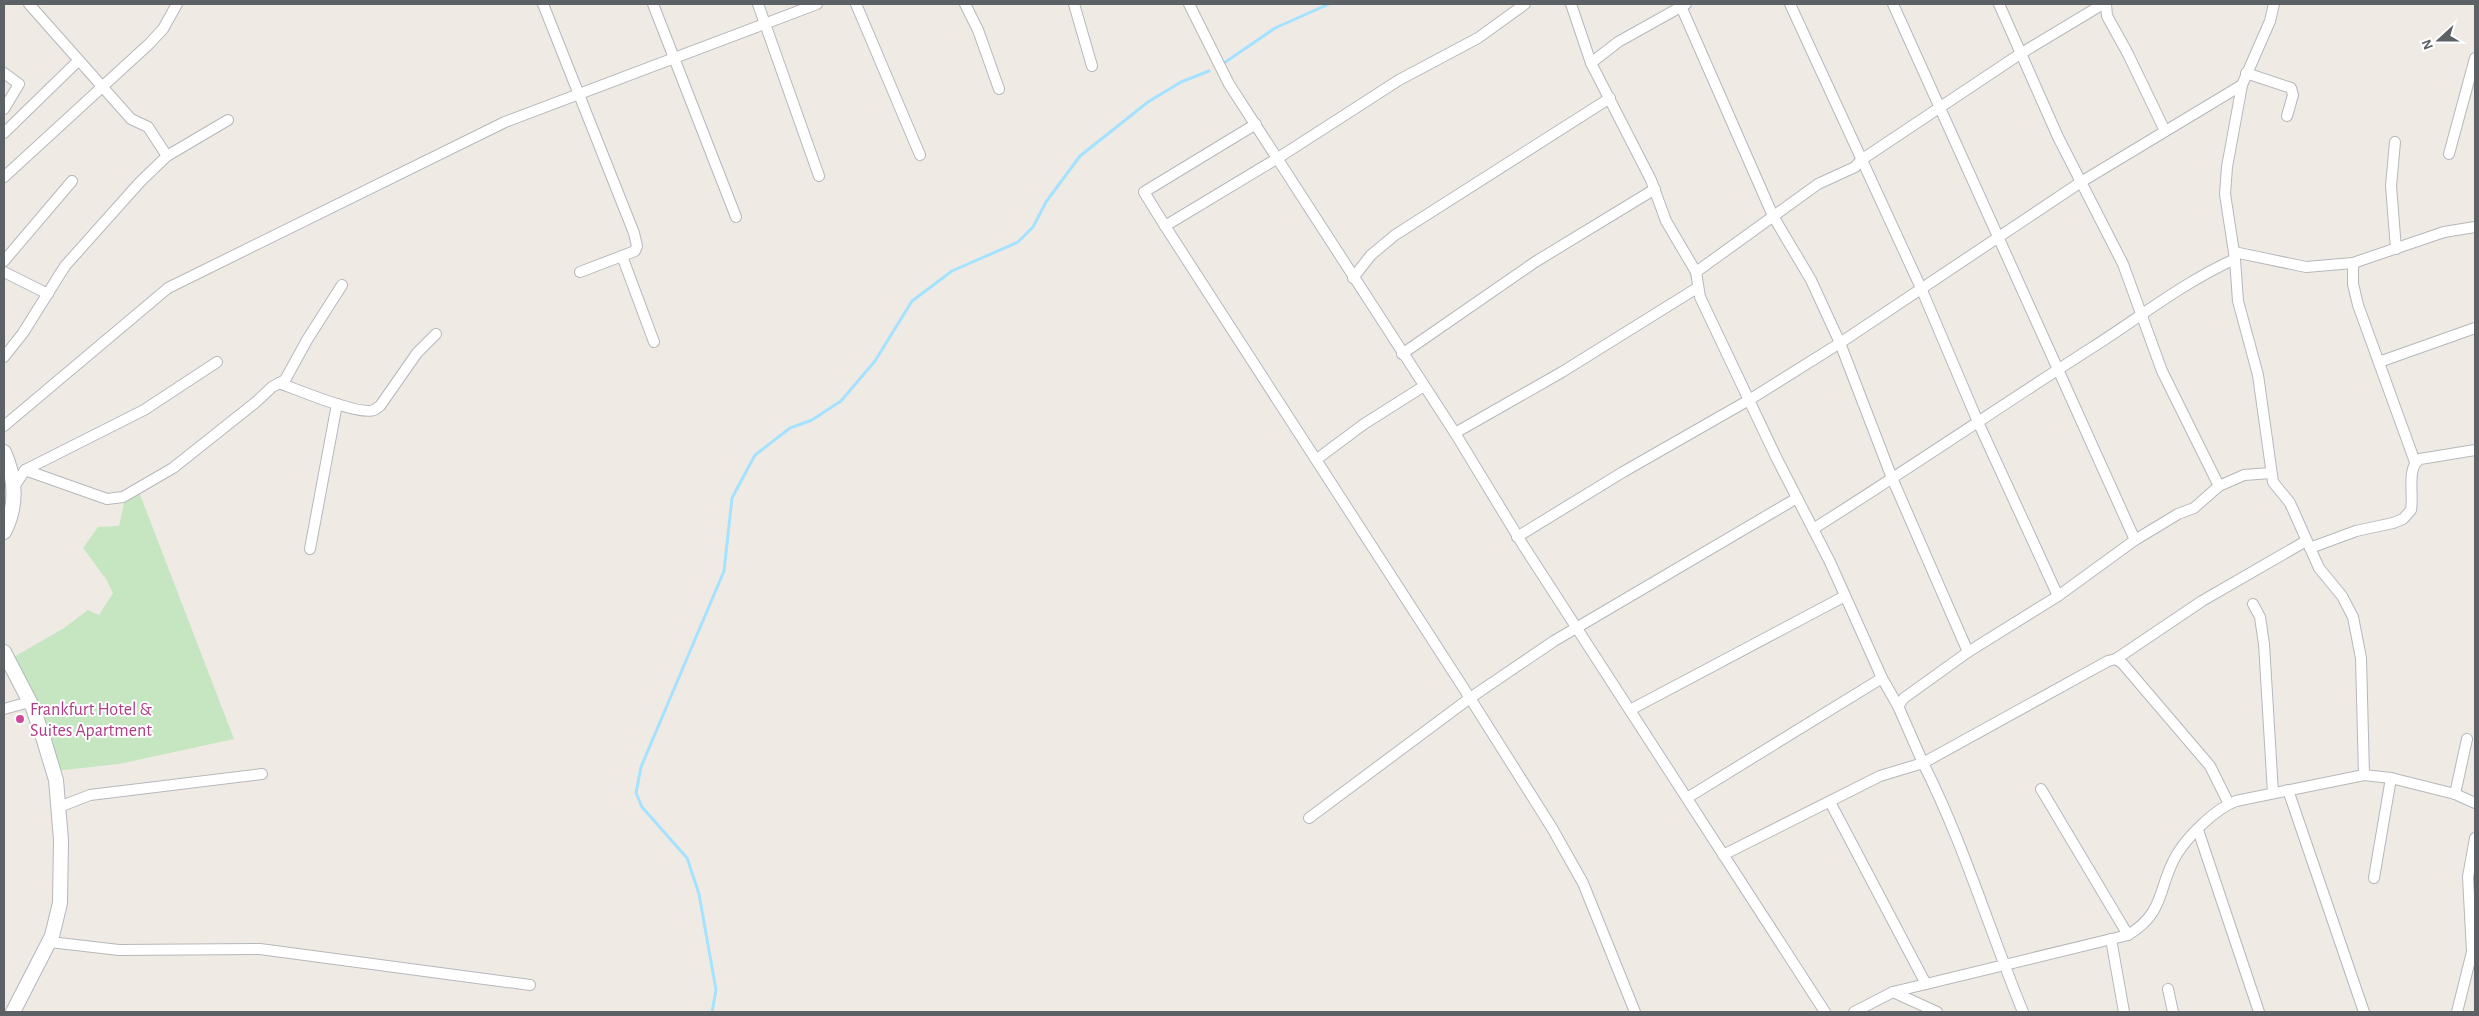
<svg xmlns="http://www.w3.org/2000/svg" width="2479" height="1016" font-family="'Alegreya Sans',sans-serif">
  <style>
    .green { fill: #c5e6c1 }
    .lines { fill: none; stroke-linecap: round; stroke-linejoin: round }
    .stream { stroke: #a4e2ff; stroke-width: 3 }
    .street-casing { stroke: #b5b8bb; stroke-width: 12 }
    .secondary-casing { stroke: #b3b8bc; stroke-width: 16 }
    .street { stroke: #fff; stroke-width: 10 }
    .secondary { stroke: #fff; stroke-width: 14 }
    .hotel-dot { fill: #d1479c; stroke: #fff; stroke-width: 2 }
    .labels { text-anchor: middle; stroke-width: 4; stroke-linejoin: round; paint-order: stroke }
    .hotel-label { font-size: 18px; fill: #b23c85; stroke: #fff; text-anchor: start }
  </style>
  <rect width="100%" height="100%" fill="#efebe4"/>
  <path class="green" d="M 139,492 L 234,739 L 119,764 L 55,771 L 48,729 L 12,658 L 64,628 L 88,610 L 99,615 L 113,593 L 106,579 L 83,548 L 98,527 L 119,526 L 124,503 Z"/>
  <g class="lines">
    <g class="stream">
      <path d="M 1224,63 L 1275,28 L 1329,4"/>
      <path d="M 712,1012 L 716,990 L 699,894 L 687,858 L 642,807 L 636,793 L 641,767 L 724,571 L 732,498 L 755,455 L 790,428 L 812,420 L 841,401 L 875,361 L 912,301 L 952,271 L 1018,242 L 1033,227 L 1046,202 L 1080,156 L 1148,102 L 1181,82 L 1209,71"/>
    </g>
    <g class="street-casing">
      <g id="street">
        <path d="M 29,4 L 131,119 L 148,127 L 167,156"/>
        <path d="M 543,4 L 634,233 L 637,246 L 635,251 L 580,272"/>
        <path d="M 653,4 L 736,217"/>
        <path d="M 758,4 L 819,176"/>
        <path d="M 856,4 L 920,155"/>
        <path d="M 965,4 L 978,30 L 999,89"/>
        <path d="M 1074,4 L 1092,66"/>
        <path d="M 1189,4 L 1229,84 L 1455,433 L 1523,545 L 1825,1012"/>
        <path d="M 1525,4 L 1478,38 L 1399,80 L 1278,158 L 1165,226 L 1470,698 L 1552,828 L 1583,883 L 1635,1012"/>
        <path d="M 1571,4 L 1591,63 L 1651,180 L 1666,221 L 1696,272 L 1700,297 L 1777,459 L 1830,562 L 1882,678 L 1898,706"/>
        <path d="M 1680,4 L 1773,216 L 1811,280 L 1840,343 L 1892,478 L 1968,652"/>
        <path d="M 1790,4 L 1921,288 L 1978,422 L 2058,596"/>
        <path d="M 1893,4 L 2135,540"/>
        <path d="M 1999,4 L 2058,137 L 2123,264 L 2162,371 L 2219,486"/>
        <path d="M 2106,4 L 2107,16 L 2128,54 L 2165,131"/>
        <path d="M 2274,4 L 2270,21 L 2242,85 L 2227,167 L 2225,194 L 2235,259 L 2238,301 L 2258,375 L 2273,482 L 2290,503 L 2319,568 L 2342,596 L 2353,617 L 2361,658 L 2364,775"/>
        <path d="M 1591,63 L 1618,42 L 1686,4"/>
        <path d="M 4,73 L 19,84 L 4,109"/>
        <path d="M 2246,73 L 2291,88 L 2293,95 L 2287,116"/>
        <path d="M 4,133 L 78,61"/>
        <path d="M 2395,142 L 2391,186 L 2396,249"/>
        <path d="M 2449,154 L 2475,58"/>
        <path d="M 4,177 L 149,44 L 163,29 L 177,4"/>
        <path d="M 1165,226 L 1144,192 L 1256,124"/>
        <path d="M 2234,252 L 2306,267 L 2353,263 L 2444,232 L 2475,227"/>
        <path d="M 622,256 L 654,342"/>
        <path d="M 4,261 L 72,181"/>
        <path d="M 2353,263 L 2353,284 L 2358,305 L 2415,462"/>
        <path d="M 4,272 L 48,294"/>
        <path d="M 1696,272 L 1818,184 L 1855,167 L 1861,160 L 2020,54 L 2103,4"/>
        <path d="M 1353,278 L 1371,255 L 1395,235 L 1610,98"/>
        <path d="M 1402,354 L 1535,262 L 1655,189"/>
        <path d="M 4,357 L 23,333 L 65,266 L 140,182 L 167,156 L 228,120"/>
        <path d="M 2379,362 L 2475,328"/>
        <path d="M 279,383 C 296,389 359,416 374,410 C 376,409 378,407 380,406 L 417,353 L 436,334"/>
        <path d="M 4,426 L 168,288 L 505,122 L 817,4"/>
        <path d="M 1455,433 L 1562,372 L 1697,288"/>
        <path d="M 1317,459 L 1364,424 L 1424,386"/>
        <path d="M 25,470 L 107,499 L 123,497 L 173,468 L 256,402 L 272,387 L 285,380 L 307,340 L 342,285"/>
        <path d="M 14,487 L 25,470 L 144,410 L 217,362"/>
        <path d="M 1813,529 C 1907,470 1999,407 2093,347 C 2140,317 2184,282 2235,259"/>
        <path d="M 1517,537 L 1623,472 L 1749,400 L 1840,343 L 2081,182 L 2242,85"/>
        <path d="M 2310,548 L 2356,531 L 2393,523 L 2403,519 L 2411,510 C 2414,494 2406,468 2420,459 L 2475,450"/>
        <path d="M 310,549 L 337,404"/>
        <path d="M 2253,604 L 2260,617 L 2264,644 L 2273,793"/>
        <path d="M 2116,659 L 2123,664 L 2210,766 L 2229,804"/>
        <path d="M 4,709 L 29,702"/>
        <path d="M 1630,710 L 1845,596"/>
        <path d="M 2041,789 L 2128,935"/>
        <path d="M 2288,790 L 2364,1012"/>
        <path d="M 2455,794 L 2467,739"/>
        <path d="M 1687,798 L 1882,678"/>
        <path d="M 1830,802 L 1926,984"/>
        <path d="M 59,807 L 90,795 L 262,774"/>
        <path d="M 1309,818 L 1470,698 L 1554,641 L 1797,498"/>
        <path d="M 2198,830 L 2259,1012"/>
        <path d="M 1723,855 L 1880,776 L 1923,763 L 1898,706 L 1904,698 L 1968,652 L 2058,596 L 2135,540 L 2178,514 L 2194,508 L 2219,486 L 2244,475 L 2271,473"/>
        <path d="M 2374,878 L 2391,778"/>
        <path d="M 2111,939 L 2124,1012"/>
        <path d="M 50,942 L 119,950 L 260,949 L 530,985"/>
        <path d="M 2168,989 L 2173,1012"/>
        <path d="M 1893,992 L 1937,1012"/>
        <path d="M 1854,1012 L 1893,992 L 2128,935 C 2167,911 2157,887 2177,854 C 2189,835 2215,809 2236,801 L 2364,775 L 2391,778 L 2455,794 L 2475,803"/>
        <path d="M 2023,1012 C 1989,929 1963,842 1923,763 L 2108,661 L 2116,659 L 2202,601 L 2306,541"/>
        <path d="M 2457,1012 L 2472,952 L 2468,877 L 2475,838"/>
      </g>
    </g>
    <g class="secondary-casing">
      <g id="secondary">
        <path d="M 4,452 C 16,479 18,505 4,532"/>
        <path d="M 4,652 L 33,708 L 43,737 L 56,780 L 61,840 L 60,903 L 52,936 L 13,1012"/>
      </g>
    </g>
    <use href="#street" class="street"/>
    <use href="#secondary" class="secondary"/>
  </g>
  <circle class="hotel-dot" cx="20" cy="719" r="5"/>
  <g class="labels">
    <g class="hotel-label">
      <text x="30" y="715">Frankfurt Hotel &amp;<tspan x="30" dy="21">Suites Apartment</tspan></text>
    </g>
  </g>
  <rect width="2479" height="1016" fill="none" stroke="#5c6165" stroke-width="10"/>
  <g transform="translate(2439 40) rotate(249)" stroke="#ffffff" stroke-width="4" paint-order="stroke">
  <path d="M0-4L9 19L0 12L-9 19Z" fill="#5c6165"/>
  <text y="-8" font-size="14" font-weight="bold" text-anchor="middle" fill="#5c6165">N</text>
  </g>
</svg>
